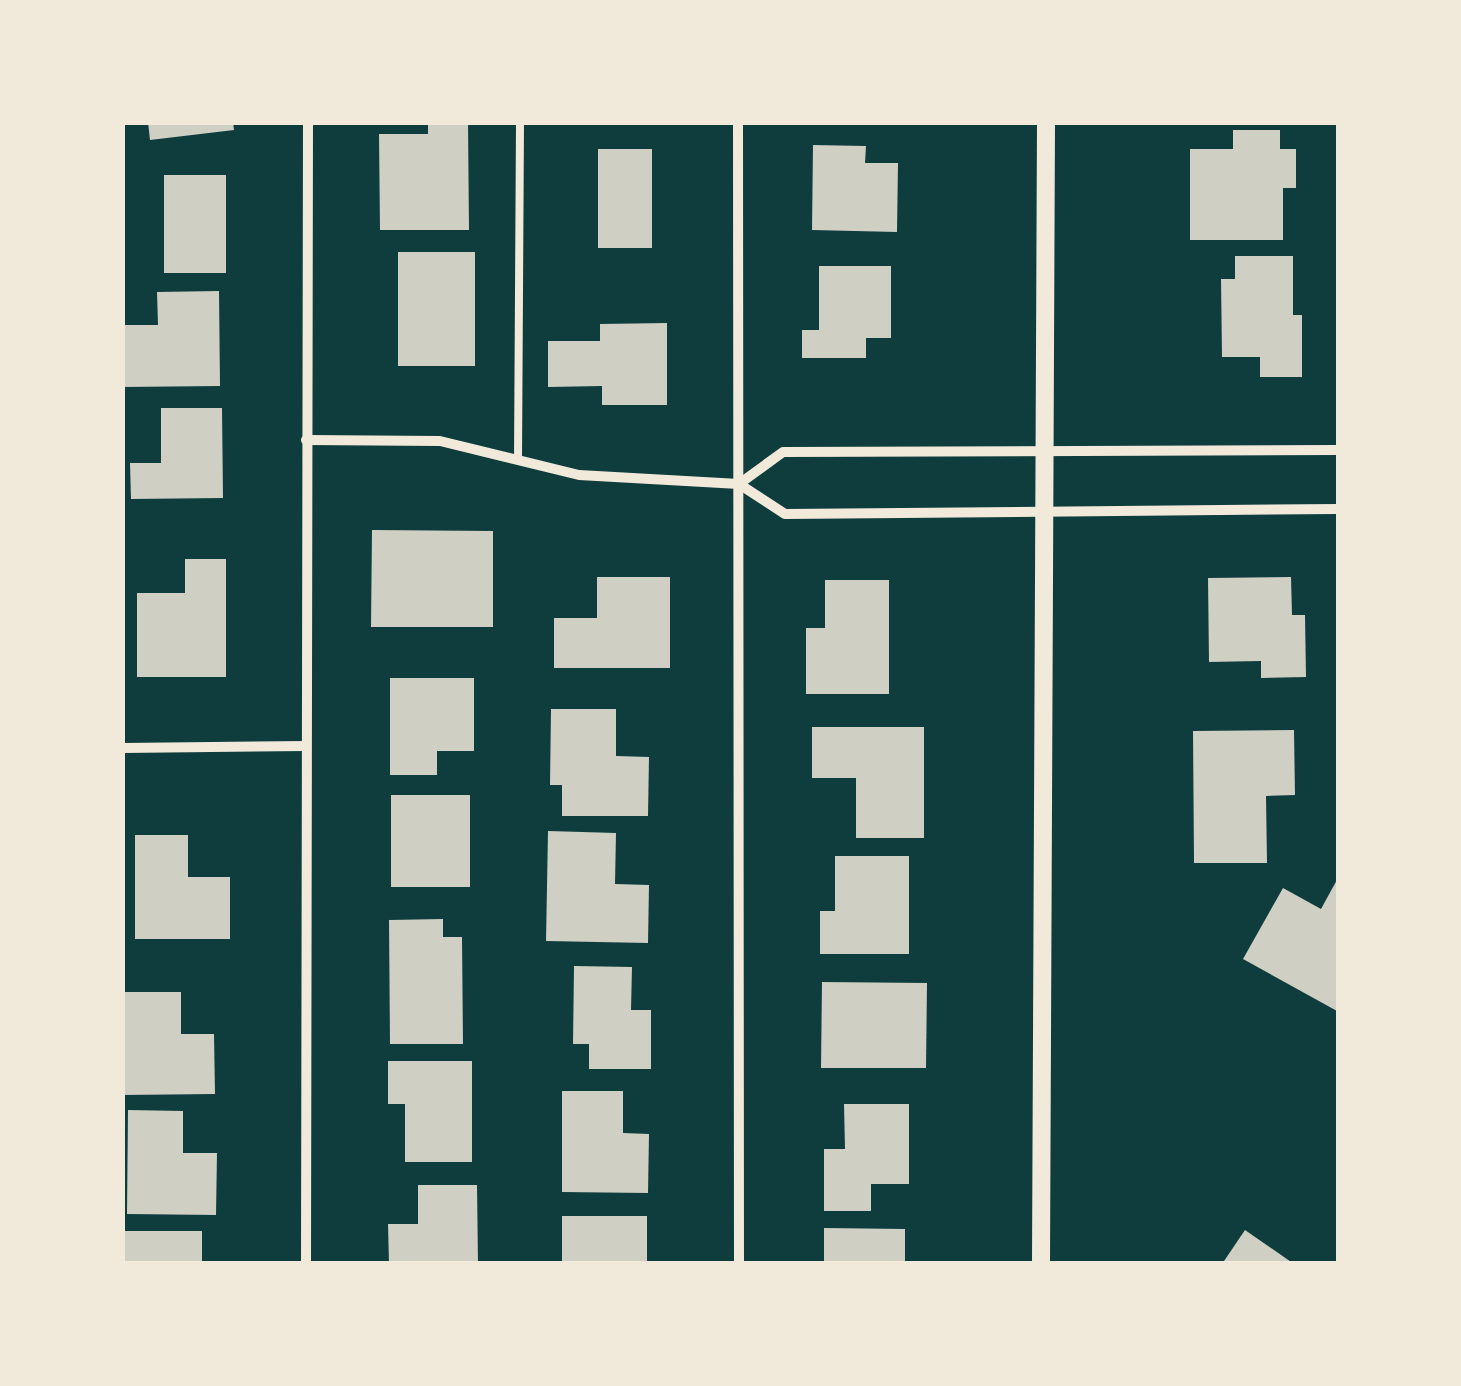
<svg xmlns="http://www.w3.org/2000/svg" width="1461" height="1386" font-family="'Work Sans',sans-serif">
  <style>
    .building { fill: #cfcfc3 }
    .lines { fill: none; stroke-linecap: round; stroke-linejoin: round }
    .service { stroke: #f1e9da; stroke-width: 8 }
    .minor { stroke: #f1e9da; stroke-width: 10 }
    .tertiary { stroke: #f1e9da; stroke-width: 18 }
  </style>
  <rect width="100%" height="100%" fill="#0f3d3e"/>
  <g class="building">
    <path d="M 148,122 L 233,122 L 234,130 L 150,140 Z"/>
    <path d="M 428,122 L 468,122 L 469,230 L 380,230 L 379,134 L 428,134 Z"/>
    <path d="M 1233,130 L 1280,130 L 1280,149 L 1296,149 L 1296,188 L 1283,188 L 1283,240 L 1190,240 L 1190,149 L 1233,149 Z"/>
    <path d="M 813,145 L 866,146 L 865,163 L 898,163 L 897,232 L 812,230 Z"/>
    <rect x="598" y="149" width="54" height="99"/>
    <rect x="164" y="175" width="62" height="98"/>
    <rect x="398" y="252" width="77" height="114"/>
    <path d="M 1235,256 L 1293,256 L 1293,315 L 1302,315 L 1302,377 L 1260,377 L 1260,357 L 1222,357 L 1221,279 L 1235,279 Z"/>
    <path d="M 819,266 L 891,266 L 891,338 L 866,338 L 866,358 L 802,358 L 802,330 L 819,330 Z"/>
    <path d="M 219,291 L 220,386 L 122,387 L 122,325 L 158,325 L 157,292 Z"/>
    <path d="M 667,323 L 667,405 L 602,405 L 602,386 L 548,387 L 548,341 L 600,341 L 600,324 Z"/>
    <path d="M 161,408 L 222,408 L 223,498 L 131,499 L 130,463 L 161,463 Z"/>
    <path d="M 372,530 L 493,531 L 493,627 L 371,627 Z"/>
    <path d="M 185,559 L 226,559 L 226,677 L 137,677 L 137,593 L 185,593 Z"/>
    <path d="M 597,577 L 670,577 L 670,668 L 554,668 L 554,618 L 597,618 Z"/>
    <path d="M 1291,577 L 1292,615 L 1305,615 L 1306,677 L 1261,678 L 1261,661 L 1209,662 L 1208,578 Z"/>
    <path d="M 825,580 L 889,580 L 889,694 L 806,694 L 806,628 L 825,628 Z"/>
    <path d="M 390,678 L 474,678 L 474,751 L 437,751 L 437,775 L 390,775 Z"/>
    <path d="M 551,709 L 616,709 L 616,756 L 649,757 L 648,816 L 562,816 L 562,785 L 550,785 Z"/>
    <path d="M 812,727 L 924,727 L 924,838 L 856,838 L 856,778 L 812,778 Z"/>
    <path d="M 1294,730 L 1295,795 L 1266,796 L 1267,863 L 1194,863 L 1193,731 Z"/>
    <rect x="391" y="795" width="79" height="92"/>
    <path d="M 548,831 L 616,833 L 615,884 L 649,885 L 648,943 L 546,941 Z"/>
    <path d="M 135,835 L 188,835 L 188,877 L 230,877 L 230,939 L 135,939 Z"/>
    <path d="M 835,856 L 909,856 L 909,954 L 820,954 L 820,911 L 835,911 Z"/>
    <path d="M 1338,878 L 1338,1008 L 1337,1011 L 1243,959 L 1283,888 L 1321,909 Z"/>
    <path d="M 443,919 L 443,937 L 462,937 L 463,1044 L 390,1044 L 389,920 Z"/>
    <path d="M 574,966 L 632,967 L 631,1010 L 651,1010 L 651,1069 L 589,1069 L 589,1044 L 573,1044 Z"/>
    <path d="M 822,982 L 927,983 L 926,1068 L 821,1068 Z"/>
    <path d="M 122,992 L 181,992 L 181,1034 L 214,1034 L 215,1094 L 122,1095 Z"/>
    <path d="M 388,1061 L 472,1061 L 472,1162 L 405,1162 L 405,1104 L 388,1104 Z"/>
    <path d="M 562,1091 L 623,1091 L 623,1133 L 649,1134 L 648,1193 L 562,1192 Z"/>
    <path d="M 844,1104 L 909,1104 L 909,1184 L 871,1184 L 871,1211 L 824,1211 L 824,1149 L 845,1149 Z"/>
    <path d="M 128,1110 L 183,1111 L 183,1153 L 217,1153 L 216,1215 L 127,1214 Z"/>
    <path d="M 418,1185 L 477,1185 L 478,1264 L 389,1264 L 388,1224 L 418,1224 Z"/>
    <rect x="562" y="1216" width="85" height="48"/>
    <path d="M 824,1228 L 905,1229 L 905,1264 L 824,1264 Z"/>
    <path d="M 1245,1230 L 1294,1264 L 1222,1264 Z"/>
    <rect x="123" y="1231" width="79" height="33"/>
  </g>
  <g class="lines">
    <path class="service" d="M 518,460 L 520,122"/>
    <g class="minor">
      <path d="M 738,122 L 739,1264"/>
      <path d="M 306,440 L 440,441 L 579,475 L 739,484 L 785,514 L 1338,509"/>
      <path d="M 739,484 L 783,452 L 1338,450"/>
      <path d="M 122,748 L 306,746"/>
      <path d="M 306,1264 L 308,122"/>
    </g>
    <path class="tertiary" d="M 1041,1264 L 1046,122"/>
  </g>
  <rect width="1461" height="1386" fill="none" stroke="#f1e9da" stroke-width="250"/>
</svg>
